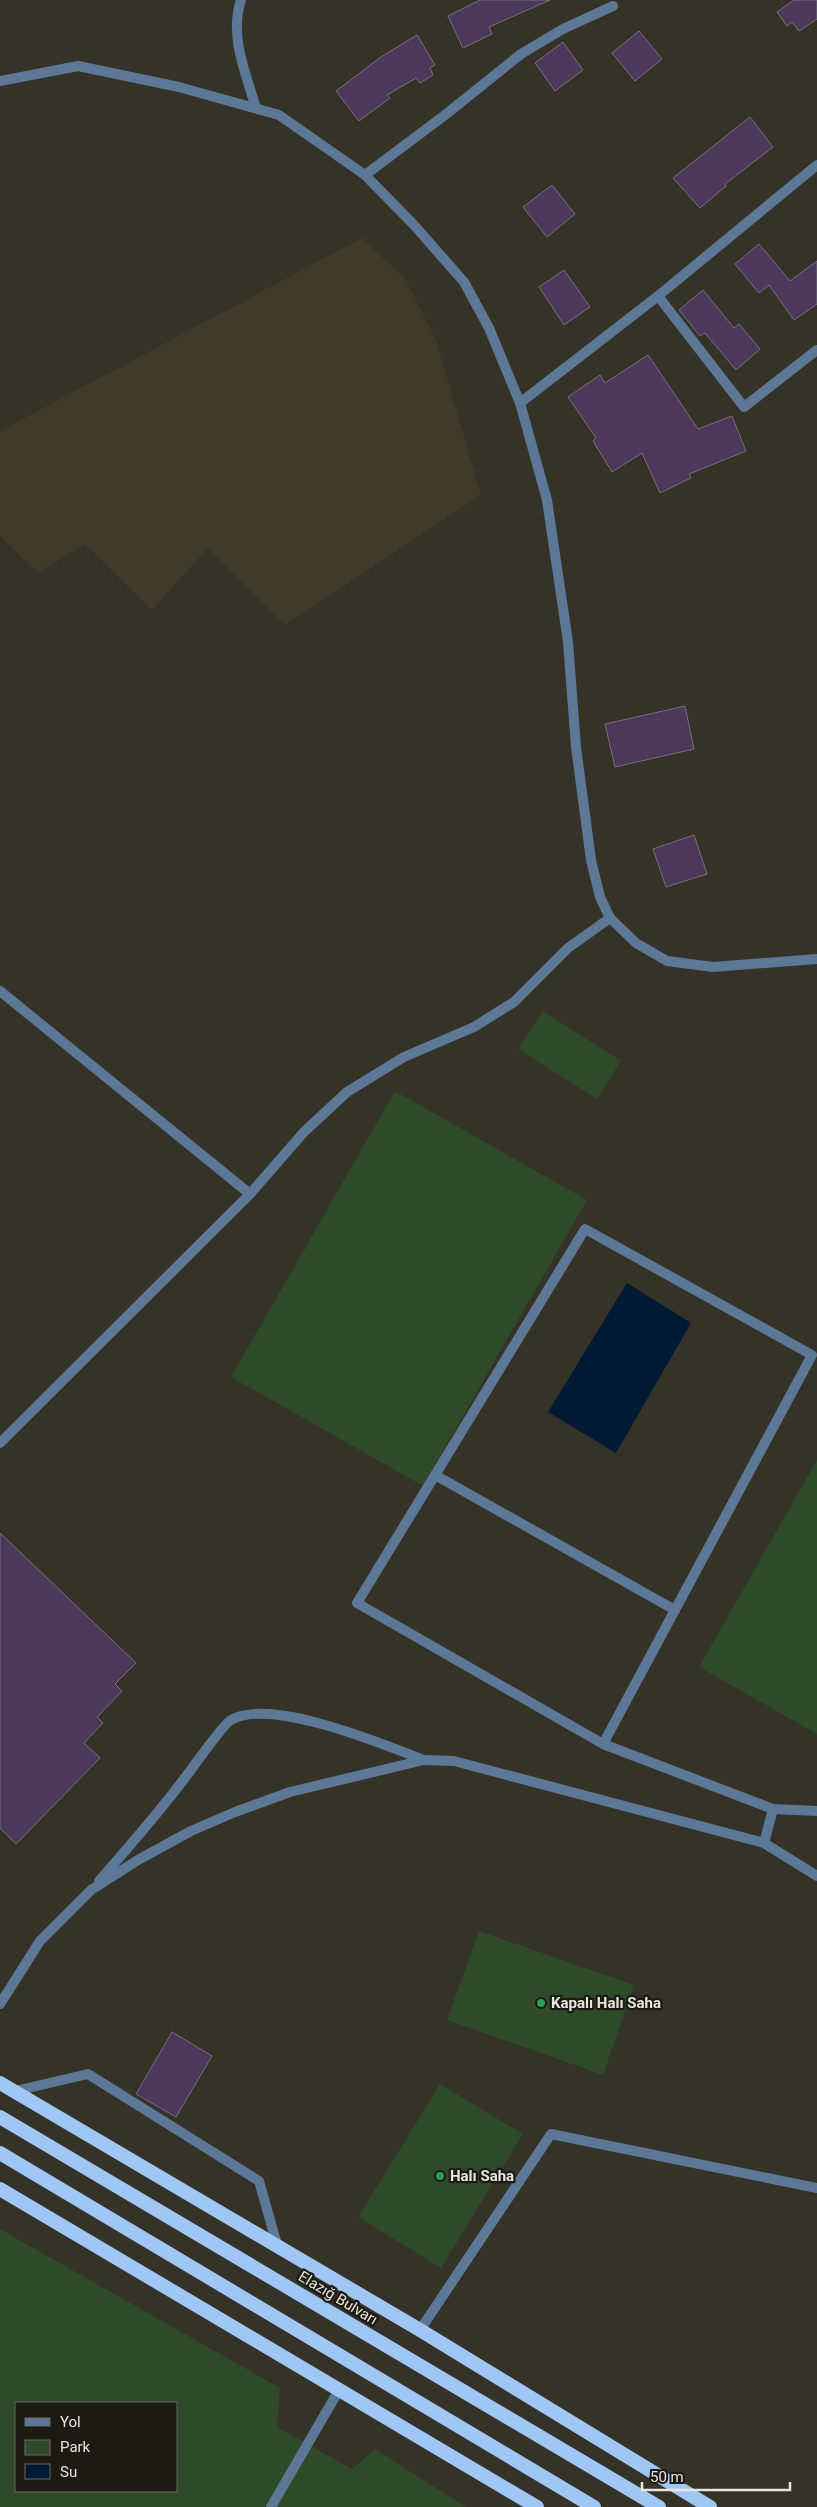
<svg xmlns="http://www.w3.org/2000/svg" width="817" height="2507" font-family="Roboto,sans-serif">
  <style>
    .built { fill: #3f3a29 }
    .green { fill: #2e4a28; fill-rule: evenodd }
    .water { fill: #001935 }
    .building { fill: #4d375b; stroke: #77707c }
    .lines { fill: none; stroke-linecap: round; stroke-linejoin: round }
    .service { stroke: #5d7796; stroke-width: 10 }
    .minor { stroke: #5d7796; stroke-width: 10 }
    .trunk { stroke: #a0c6f6; stroke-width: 14 }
    .leisure-dot { fill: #2e9e5b; stroke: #1b1a15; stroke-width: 2 }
    .labels { text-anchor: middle; stroke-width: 4.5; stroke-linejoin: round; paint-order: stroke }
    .poi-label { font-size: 15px; font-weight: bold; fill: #e7e5de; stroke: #1b1a15; text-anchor: start }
    .street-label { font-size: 15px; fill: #e7e5de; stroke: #1b1a15 }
  </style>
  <rect width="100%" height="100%" fill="#353227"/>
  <path class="built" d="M 362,238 L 406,280 L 436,340 L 481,495 L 285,625 L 208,548 L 152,610 L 85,544 L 38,573 L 0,536 L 0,431 Z"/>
  <g class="green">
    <path d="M 543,1011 L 621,1061 L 597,1099 L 518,1049 Z"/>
    <path d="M 395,1091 L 587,1200 L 423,1486 L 231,1377 Z"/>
    <path d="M 817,1460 L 817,1734 L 699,1667 Z"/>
    <path d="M 479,1931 L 634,1985 L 603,2075 L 447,2020 Z"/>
    <path d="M 440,2084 L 523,2134 L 441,2268 L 358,2217 Z"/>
    <path d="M 0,2229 L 280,2388 L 277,2427 L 352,2469 L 375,2449 L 466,2507 L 0,2507 ZM 16,2403 L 176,2403 L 176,2491 L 16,2491 Z"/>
  </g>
  <path class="water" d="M 627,1283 L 691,1323 L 616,1453 L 548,1412 Z"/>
  <g class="building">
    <path d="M 480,0 L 550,0 L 489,27 L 492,34 L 463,48 L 448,16 Z"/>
    <path d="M 794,0 L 817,0 L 817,19 L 799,31 L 792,22 L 787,26 L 777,12 Z"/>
    <path d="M 639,31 L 662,59 L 635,81 L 612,53 Z"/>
    <path d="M 417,35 L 435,65 L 430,68 L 433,75 L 420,83 L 416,78 L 387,95 L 390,98 L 359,121 L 336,91 L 381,57 Z"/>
    <path d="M 563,42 L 583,70 L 555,91 L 535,63 Z"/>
    <path d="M 750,117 L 773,147 L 725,184 L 726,186 L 700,208 L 673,178 Z"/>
    <path d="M 552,185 L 575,214 L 547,237 L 523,207 Z"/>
    <path d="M 759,244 L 790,281 L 817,261 L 817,304 L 794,320 L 769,285 L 759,293 L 735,264 Z"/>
    <path d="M 564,270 L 590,307 L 564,325 L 539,287 Z"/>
    <path d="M 703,290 L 734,328 L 739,324 L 760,349 L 736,370 L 705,333 L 700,336 L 679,310 Z"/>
    <path d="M 648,355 L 698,429 L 732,416 L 746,451 L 689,474 L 691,478 L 660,493 L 642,453 L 612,472 L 593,441 L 596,438 L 568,397 L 600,375 L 605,383 Z"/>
    <path d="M 685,706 L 694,749 L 615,767 L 605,724 Z"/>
    <path d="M 694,835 L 707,874 L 666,887 L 653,849 Z"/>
    <path d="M 0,1533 L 136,1663 L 115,1684 L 122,1691 L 97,1717 L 103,1723 L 84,1743 L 100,1758 L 16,1844 L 0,1828 Z"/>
    <path d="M 172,2032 L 212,2056 L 176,2117 L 136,2094 Z"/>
  </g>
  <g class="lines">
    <g class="service">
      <path d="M 241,0 C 229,36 246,74 256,108"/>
      <path d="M 435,1475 L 675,1610"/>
      <path d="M 603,1744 L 812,1355 L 585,1229 L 357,1603 L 603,1744 L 773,1809"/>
      <path d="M 15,2091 L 88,2074 L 259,2181 L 278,2248"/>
    </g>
    <g class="minor">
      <path d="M 0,81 L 78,66 L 179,87 L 279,115 L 365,175 L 414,225 L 464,282 L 489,328 L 520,403 L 547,500 L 568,642 L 576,747 L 591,860 L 600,897 L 610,918 L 636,943 L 667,961 L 713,967 L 817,959"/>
      <path d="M 365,175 L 445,115 L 521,54 L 563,29 L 613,6"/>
      <path d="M 658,296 L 744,407 L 817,350"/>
      <path d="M 520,403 L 658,296 L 817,165"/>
      <path d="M 0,991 L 250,1194"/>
      <path d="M 0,1443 L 250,1194 L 304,1132 L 347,1092 L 404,1057 L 474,1027 L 514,1002 L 568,948 L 610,918"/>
      <path d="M 764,1843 L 817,1876"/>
      <path d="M 99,1881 C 128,1848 157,1815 184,1779 C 193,1768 222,1725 231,1720 C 270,1697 383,1744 424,1760"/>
      <path d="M 0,2004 L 40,1941 L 91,1890 L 138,1860 L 191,1831 L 235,1812 L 290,1792 L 424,1760 L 454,1761 L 764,1843 L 773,1809 L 817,1811"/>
      <path d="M 420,2330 L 551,2134 L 817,2188"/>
      <path d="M 271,2507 L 339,2390"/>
    </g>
    <g class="trunk">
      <path d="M 0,2083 L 420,2330 L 710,2507"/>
      <path d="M 0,2117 L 659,2507"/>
      <path d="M 0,2153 L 594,2507"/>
      <path d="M 0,2189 L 537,2507"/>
    </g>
  </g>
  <g class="leisure-dot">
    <circle cx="541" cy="2003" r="5"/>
    <circle cx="440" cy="2176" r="5"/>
  </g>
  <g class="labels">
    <g class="poi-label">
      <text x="551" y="2008">Kapalı Halı Saha</text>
      <text x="450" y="2181">Halı Saha</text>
    </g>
    <g class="street-label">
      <text transform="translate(338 2298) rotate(31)" y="5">Elazığ Bulvarı</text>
    </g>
  </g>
  <rect x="15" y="2402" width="162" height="90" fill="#1b1a15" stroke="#6d6b65"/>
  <rect x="25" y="2418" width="25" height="8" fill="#5d7796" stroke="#6d6b65"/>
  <text x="60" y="2427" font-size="15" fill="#e7e5de">Yol</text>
  <rect x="25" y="2440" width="25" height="15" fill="#2e4a28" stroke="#6d6b65"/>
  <text x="60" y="2452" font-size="15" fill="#e7e5de">Park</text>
  <rect x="25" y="2464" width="25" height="15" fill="#001935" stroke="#6d6b65"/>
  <text x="60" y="2477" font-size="15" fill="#e7e5de">Su</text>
  <path d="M642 2482v8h148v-8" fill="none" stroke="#e7e5de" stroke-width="2.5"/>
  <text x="650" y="2482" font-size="15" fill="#e7e5de" stroke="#1b1a15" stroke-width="4" paint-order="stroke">50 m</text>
</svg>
